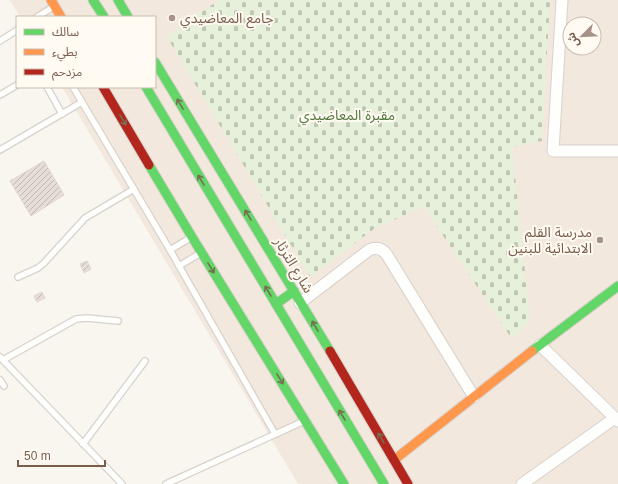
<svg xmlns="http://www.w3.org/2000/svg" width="618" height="484" font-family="Arial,'Noto Sans Arabic',sans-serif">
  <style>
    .residential { fill: #f2e8dd; fill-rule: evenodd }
    .cemetery { fill: url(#cemetery-stones) }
    .building { fill: url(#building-hatch); stroke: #e2d8d1 }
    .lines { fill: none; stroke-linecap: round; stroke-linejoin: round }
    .lane-casing { stroke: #d8d2cd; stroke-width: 8 }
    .street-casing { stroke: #d8d2cd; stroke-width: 13 }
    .fast-casing { stroke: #d9d1ca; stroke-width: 11 }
    .slow-casing { stroke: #d9d1ca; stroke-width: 11 }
    .jam-casing { stroke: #d9d1ca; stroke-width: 11 }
    .lane { stroke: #fefefd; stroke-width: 5.5 }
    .street { stroke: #fefefd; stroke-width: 11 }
    .fast { stroke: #63d668; stroke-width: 9 }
    .slow { stroke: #ff974d; stroke-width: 9 }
    .jam { stroke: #b3261e; stroke-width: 9 }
    .oneway { stroke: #766f51 }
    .poi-dot { fill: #a69286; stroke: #fffaf2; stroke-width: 1.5 }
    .labels { text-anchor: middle; stroke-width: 4; stroke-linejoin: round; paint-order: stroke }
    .poi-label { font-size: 14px; fill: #795d4d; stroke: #fffaf2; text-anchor: start }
    .park-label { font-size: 14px; fill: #527941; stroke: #fffaf2 }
    .street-label { font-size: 14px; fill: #795d4d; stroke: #fffaf2 }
  </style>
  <defs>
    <pattern id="cemetery-stones" width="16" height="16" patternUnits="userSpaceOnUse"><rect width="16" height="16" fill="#e6f0da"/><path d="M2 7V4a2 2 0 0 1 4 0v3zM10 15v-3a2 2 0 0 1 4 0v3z" fill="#bfc6b3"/></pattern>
    <pattern id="building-hatch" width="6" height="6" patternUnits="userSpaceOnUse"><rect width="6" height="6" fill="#e6ded6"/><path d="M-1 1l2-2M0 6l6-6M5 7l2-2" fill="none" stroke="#bfb7b0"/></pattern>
  </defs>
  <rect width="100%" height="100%" fill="#f9f5ef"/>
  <path class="residential" d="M 10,0 L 618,0 L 618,484 L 298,484 L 62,87 L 155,87 L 155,17 L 20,17 ZM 570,24 L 594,24 L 594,48 L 570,48 Z"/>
  <path class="cemetery" d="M 219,0 L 550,0 L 542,141 L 512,147 L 530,320 L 512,339 L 424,207 L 375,228 L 310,277 L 167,37 Z"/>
  <g class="building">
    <path d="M 44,161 L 64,195 L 31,216 L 10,181 Z"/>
    <path d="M 87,261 L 91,269 L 84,273 L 80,264 Z"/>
    <path d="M 42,292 L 45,298 L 37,302 L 34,296 Z"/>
  </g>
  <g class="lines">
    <g class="lane-casing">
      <g id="lane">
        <path d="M 37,17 L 53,7"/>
        <path d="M 0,41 L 17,30"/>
        <path d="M 47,87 L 62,114"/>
        <path d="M 73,87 L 170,250 L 275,434"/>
        <path d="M 0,95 L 17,85"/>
        <path d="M 0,150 L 82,102"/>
        <path d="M 170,250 L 190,238"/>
        <path d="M 179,266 L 199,254"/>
        <path d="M 18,277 L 38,268 L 44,263 L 85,218 L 134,189"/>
        <path d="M 0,357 L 122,484"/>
        <path d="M 3,360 L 76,319 L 87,318 L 118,321"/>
        <path d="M 0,380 L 4,386"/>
        <path d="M 83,444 L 145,361"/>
        <path d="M 166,484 L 302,422"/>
      </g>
    </g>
    <g class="street-casing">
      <g id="street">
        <path d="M 562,0 L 553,151 L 618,151"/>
        <path d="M 300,303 L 369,250 C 376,247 382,248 387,255 L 474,397"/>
        <path d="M 540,345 L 618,421"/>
        <path d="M 522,484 L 615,418"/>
      </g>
    </g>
    <g class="fast-casing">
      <g id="fast">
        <path d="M 93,0 L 104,17"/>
        <path d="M 118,0 L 128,17"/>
        <path d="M 155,62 L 330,351"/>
        <path d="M 146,87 L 384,484"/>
        <path d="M 149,165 L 192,237 L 344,484"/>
        <path d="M 276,304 L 294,291"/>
        <path d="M 532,351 L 618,286"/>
      </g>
    </g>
    <g class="slow-casing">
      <g id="slow">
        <path d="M 51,0 L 61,17"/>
        <path d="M 394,460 L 532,351"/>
      </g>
    </g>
    <g class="jam-casing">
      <g id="jam">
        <path d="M 103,87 L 149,165"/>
        <path d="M 330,351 L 408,484"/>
      </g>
    </g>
    <use href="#lane" class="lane"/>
    <use href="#street" class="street"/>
    <use href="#fast" class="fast"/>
    <use href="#slow" class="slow"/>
    <use href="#jam" class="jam"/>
  </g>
  <defs><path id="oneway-shaft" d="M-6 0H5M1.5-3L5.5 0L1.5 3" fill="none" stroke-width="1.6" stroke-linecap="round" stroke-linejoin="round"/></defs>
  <g class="oneway">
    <use href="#oneway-shaft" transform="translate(180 104) rotate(-121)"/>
    <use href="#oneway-shaft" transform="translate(123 120) rotate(59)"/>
    <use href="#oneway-shaft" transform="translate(201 180) rotate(-121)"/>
    <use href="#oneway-shaft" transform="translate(248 215) rotate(-121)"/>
    <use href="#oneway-shaft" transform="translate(211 268) rotate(58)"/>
    <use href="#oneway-shaft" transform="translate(268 291) rotate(-121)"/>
    <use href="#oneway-shaft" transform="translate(315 326) rotate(-121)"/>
    <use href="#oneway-shaft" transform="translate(280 379) rotate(58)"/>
    <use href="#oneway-shaft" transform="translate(342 415) rotate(-121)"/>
    <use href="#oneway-shaft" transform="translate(381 438) rotate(-120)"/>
  </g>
  <g class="poi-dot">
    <circle cx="172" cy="18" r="4"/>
    <circle cx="600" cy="240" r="4"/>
  </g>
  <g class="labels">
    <g class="poi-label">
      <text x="180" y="23">جامع المعاضيدي</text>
      <text x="592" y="237" text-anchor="end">مدرسة القلم<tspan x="592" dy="16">الابتدائية للبنين</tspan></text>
    </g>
    <g class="park-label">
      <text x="347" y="120">مقبرة المعاضيدي</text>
    </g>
    <g class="street-label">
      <text transform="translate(294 265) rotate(59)" y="5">شارع الثرثار</text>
    </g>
  </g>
  <rect x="16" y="16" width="140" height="72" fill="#fffaf2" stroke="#c9bbb0"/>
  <rect x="24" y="29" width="20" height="6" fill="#63d668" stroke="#c9bbb0"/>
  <text x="52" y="36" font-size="12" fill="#795d4d">سالك</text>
  <rect x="24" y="49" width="20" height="6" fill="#ff974d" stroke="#c9bbb0"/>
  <text x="52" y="56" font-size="12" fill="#795d4d">بطيء</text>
  <rect x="24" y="69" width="20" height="6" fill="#b3261e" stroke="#c9bbb0"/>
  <text x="52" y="76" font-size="12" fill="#795d4d">مزدحم</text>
  <g transform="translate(582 36) rotate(246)"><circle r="19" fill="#fffaf2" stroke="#c9bbb0"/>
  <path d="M0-3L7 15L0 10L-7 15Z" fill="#a69286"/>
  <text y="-6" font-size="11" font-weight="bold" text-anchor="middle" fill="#795d4d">ش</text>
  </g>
  <path d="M18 460v6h87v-6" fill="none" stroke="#795d4d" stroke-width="2"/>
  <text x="24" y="460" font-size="12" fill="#795d4d" stroke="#fffaf2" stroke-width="3" paint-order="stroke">50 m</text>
</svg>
